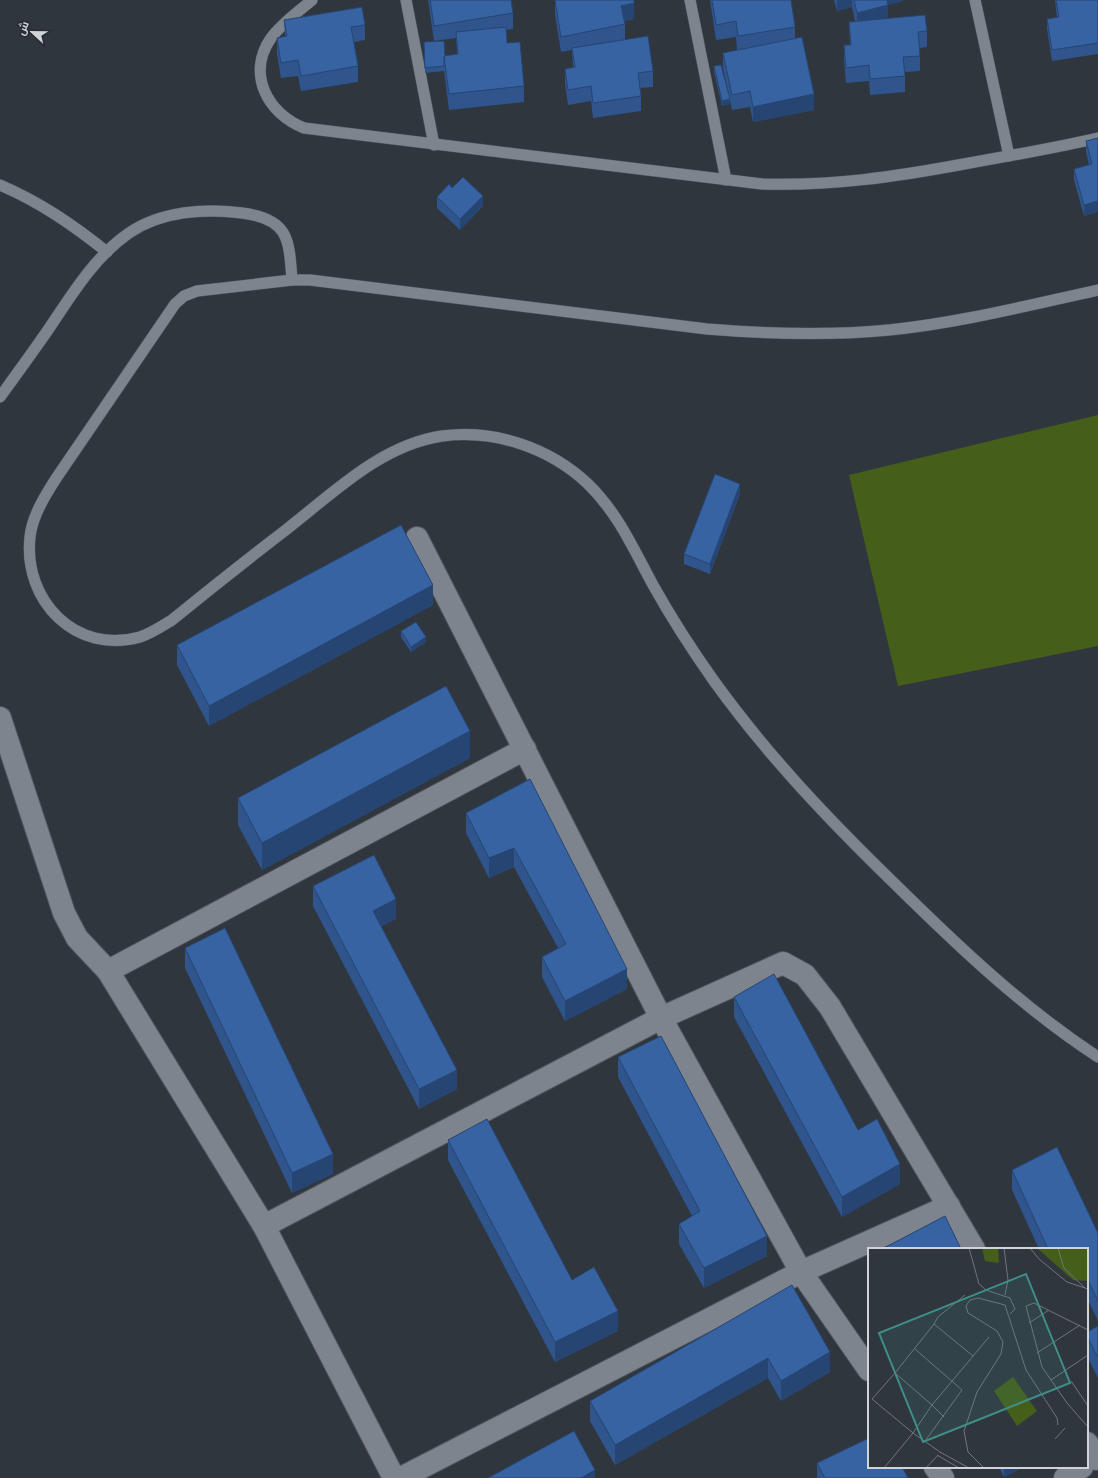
<svg xmlns="http://www.w3.org/2000/svg" width="1098" height="1478" font-family="Ubuntu,Cairo,sans-serif">
  <style>
    .green { fill: #455e1a }
    .lines { fill: none; stroke-linecap: round; stroke-linejoin: round }
    .lane-casing { stroke: #4f555b; stroke-width: 12 }
    .street-casing { stroke: #4f555b; stroke-width: 24 }
    .lane { stroke: #7d848d; stroke-width: 11 }
    .street { stroke: #7d848d; stroke-width: 22 }
    .wall { fill: #2f558c }
    .shaded-wall { fill: #264572 }
    .building { fill: #3763a3; stroke: #264572 }
    .inset-road { fill: none; stroke: #70757c; stroke-width: 1 }
    .view { fill: #3f8e89; fill-opacity: 0.15; stroke: #3f8e89; stroke-width: 2 }
    .inset-edge { fill: none; stroke: #d0d4d9; stroke-width: 2 }
  </style>
  <rect width="100%" height="100%" fill="#30363e"/>
  <path class="green" d="M 1098,415 L 1098,646 L 898,686 L 849,475 Z"/>
  <g class="lines">
    <g class="lane-casing">
      <g id="lane">
        <path d="M 312,0 C 298,12 282,23 271,38 C 246,74 268,114 304,128 L 762,184 C 833,186 894,177 964,164 C 1009,156 1054,148 1098,138"/>
        <path d="M 406,0 L 434,145"/>
        <path d="M 690,0 L 726,180"/>
        <path d="M 975,0 L 1009,156"/>
        <path d="M 0,185 C 40,202 73,225 107,252"/>
        <path d="M 1098,290 C 1029,305 959,323 889,330 C 828,336 768,334 707,329 L 310,280 L 292,280 L 197,291 L 184,296 L 175,304 L 57,477 C 46,494 32,516 30,537 C 23,601 76,655 140,637 C 152,633 162,626 172,620 C 210,589 248,559 287,529 C 333,493 381,445 442,436 C 495,429 550,448 588,484 C 618,513 634,550 653,585 C 672,619 692,650 714,681 C 768,756 830,821 896,885 C 959,947 1023,1008 1098,1057"/>
        <path d="M 0,397 C 16,375 32,353 48,330 C 71,296 94,257 129,233 C 161,211 205,208 242,213 C 289,219 289,239 292,280"/>
      </g>
    </g>
    <g class="street-casing">
      <g id="street">
        <path d="M 417,538 L 661,1018 L 801,1272 L 949,1206"/>
        <path d="M 0,718 L 64,913 L 77,938 L 108,971"/>
        <path d="M 264,1226 L 661,1018 L 783,963 L 805,975 L 830,1007 L 974,1249"/>
        <path d="M 1087,1443 L 1096,1459"/>
        <path d="M 935,1467 L 943,1478"/>
        <path d="M 394,1478 L 264,1226 L 108,971 L 525,749"/>
        <path d="M 401,1478 L 801,1272 L 869,1370"/>
        <path d="M 1065,1478 L 1082,1467"/>
      </g>
    </g>
    <use href="#lane" class="lane"/>
    <use href="#street" class="street"/>
  </g>
  <g class="wall">
    <path d="M 428,0 L 511,0 L 513,13 L 513,29 L 506,30 L 507,43 L 524,86 L 524,102 L 449,110 L 444,71 L 425,73 L 424,42 L 445,56 L 457,54 L 456,38 L 434,41 Z"/>
    <path d="M 555,0 L 634,19 L 624,21 L 625,24 L 625,40 L 653,71 L 653,87 L 640,88 L 641,96 L 641,111 L 593,118 L 591,101 L 568,105 L 565,84 L 565,69 L 573,68 L 572,50 L 561,52 L 555,15 Z"/>
    <path d="M 710,0 L 791,0 L 795,27 L 795,38 L 814,110 L 753,122 L 750,107 L 732,110 L 730,100 L 730,104 L 722,106 L 714,72 L 714,66 L 729,97 L 723,68 L 723,53 L 737,50 L 736,37 L 716,40 Z"/>
    <path d="M 834,0 L 903,0 L 903,1 L 888,5 L 888,18 L 927,31 L 927,47 L 920,48 L 920,71 L 905,72 L 905,92 L 870,95 L 869,81 L 846,83 L 844,61 L 844,45 L 850,45 L 849,22 L 855,21 L 852,7 L 837,11 Z"/>
    <path d="M 1055,0 L 1098,0 L 1098,54 L 1052,61 L 1047,29 L 1047,19 L 1057,18 Z"/>
    <path d="M 284,20 L 365,25 L 365,40 L 354,42 L 358,66 L 358,82 L 301,91 L 298,76 L 281,78 L 277,54 L 277,38 L 285,37 Z"/>
    <path d="M 1098,138 L 1098,212 L 1084,216 L 1074,180 L 1074,169 L 1089,165 L 1086,152 L 1086,141 Z"/>
    <path d="M 437,197 L 483,206 L 460,230 L 437,208 Z"/>
    <path d="M 740,494 L 710,574 L 684,564 L 684,554 Z"/>
    <path d="M 433,605 L 209,726 L 177,665 L 177,645 Z"/>
    <path d="M 401,631 L 426,642 L 411,652 L 401,637 Z"/>
    <path d="M 470,758 L 262,870 L 238,825 L 238,798 Z"/>
    <path d="M 530,779 L 627,989 L 565,1021 L 542,977 L 542,957 L 558,948 L 514,867 L 489,878 L 466,833 L 466,813 Z"/>
    <path d="M 313,886 L 396,919 L 381,926 L 457,1089 L 419,1109 L 313,906 Z"/>
    <path d="M 185,948 L 333,1174 L 292,1193 L 185,968 Z"/>
    <path d="M 734,997 L 858,1130 L 900,1184 L 842,1217 L 734,1017 Z"/>
    <path d="M 618,1057 L 767,1256 L 704,1288 L 679,1244 L 679,1224 L 692,1216 L 618,1077 Z"/>
    <path d="M 448,1140 L 572,1280 L 618,1331 L 555,1362 L 448,1160 Z"/>
    <path d="M 1012,1170 L 1098,1233 L 1098,1321 L 1087,1298 L 1087,1249 L 1039,1249 L 1012,1190 Z"/>
    <path d="M 792,1285 L 830,1372 L 781,1401 L 768,1378 L 615,1465 L 590,1421 L 590,1401 Z"/>
    <path d="M 1098,1326 L 1098,1378 L 1087,1356 L 1087,1332 Z"/>
    <path d="M 817,1463 L 908,1478 L 817,1478 Z"/>
    <path d="M 999,1467 L 1023,1467 L 1004,1477 Z"/>
  </g>
  <g class="shaded-wall">
    <path d="M 837,0 L 852,0 L 852,7 L 837,11 Z"/>
    <path d="M 885,0 L 903,0 L 903,1 L 885,6 Z"/>
    <path d="M 634,3 L 634,19 L 621,21 L 621,6 Z"/>
    <path d="M 888,5 L 888,21 L 857,29 L 857,13 Z"/>
    <path d="M 814,94 L 814,110 L 753,122 L 753,107 Z"/>
    <path d="M 730,99 L 730,104 L 722,106 L 722,101 Z"/>
    <path d="M 483,196 L 483,206 L 460,230 L 460,219 Z"/>
    <path d="M 1098,201 L 1098,212 L 1084,216 L 1084,205 Z"/>
    <path d="M 740,484 L 740,494 L 710,574 L 710,564 Z"/>
    <path d="M 433,585 L 433,605 L 209,726 L 209,706 Z"/>
    <path d="M 426,637 L 426,642 L 411,652 L 411,647 Z"/>
    <path d="M 470,731 L 470,758 L 262,870 L 262,843 Z"/>
    <path d="M 514,848 L 514,867 L 489,878 L 489,858 Z"/>
    <path d="M 396,899 L 396,919 L 373,931 L 373,911 Z"/>
    <path d="M 627,969 L 627,989 L 565,1021 L 565,1001 Z"/>
    <path d="M 457,1070 L 457,1089 L 419,1109 L 419,1089 Z"/>
    <path d="M 333,1154 L 333,1174 L 292,1193 L 292,1173 Z"/>
    <path d="M 900,1164 L 900,1184 L 842,1217 L 842,1197 Z"/>
    <path d="M 767,1236 L 767,1256 L 704,1288 L 704,1268 Z"/>
    <path d="M 618,1311 L 618,1331 L 555,1362 L 555,1342 Z"/>
    <path d="M 830,1352 L 830,1372 L 781,1401 L 781,1381 Z"/>
    <path d="M 768,1358 L 768,1378 L 615,1465 L 615,1445 Z"/>
    <path d="M 1004,1467 L 1023,1467 L 1004,1477 Z"/>
    <path d="M 595,1470 L 595,1478 L 581,1478 Z"/>
  </g>
  <g class="building">
    <path d="M 430,0 L 511,0 L 513,13 L 434,26 Z"/>
    <path d="M 555,0 L 634,0 L 634,3 L 621,6 L 625,24 L 561,37 Z"/>
    <path d="M 712,0 L 791,0 L 795,27 L 738,36 L 736,21 L 716,25 Z"/>
    <path d="M 854,0 L 887,0 L 888,5 L 857,13 Z"/>
    <path d="M 1056,0 L 1098,0 L 1098,43 L 1052,50 L 1047,19 L 1059,17 Z"/>
    <path d="M 362,7 L 365,25 L 351,27 L 358,66 L 301,76 L 298,60 L 281,63 L 277,38 L 287,36 L 284,20 Z"/>
    <path d="M 925,15 L 927,31 L 918,32 L 920,56 L 903,57 L 905,76 L 870,79 L 869,65 L 846,68 L 844,45 L 851,45 L 849,22 Z"/>
    <path d="M 506,27 L 507,43 L 520,42 L 524,86 L 449,94 L 444,56 L 458,54 L 456,32 Z"/>
    <path d="M 648,36 L 653,71 L 638,73 L 641,96 L 593,103 L 591,86 L 568,90 L 565,69 L 575,67 L 572,48 Z"/>
    <path d="M 802,37 L 814,94 L 753,107 L 750,91 L 732,95 L 723,53 Z"/>
    <path d="M 444,41 L 445,56 L 444,56 L 444,66 L 425,68 L 424,42 Z"/>
    <path d="M 721,65 L 730,99 L 722,101 L 714,66 Z"/>
    <path d="M 1098,138 L 1098,201 L 1084,205 L 1074,169 L 1092,164 L 1086,141 Z"/>
    <path d="M 463,177 L 483,196 L 460,219 L 437,197 L 449,184 L 452,188 Z"/>
    <path d="M 715,474 L 740,484 L 710,564 L 684,554 Z"/>
    <path d="M 401,525 L 433,585 L 209,706 L 177,645 Z"/>
    <path d="M 416,622 L 426,637 L 411,647 L 401,631 Z"/>
    <path d="M 446,686 L 470,731 L 262,843 L 238,798 Z"/>
    <path d="M 530,779 L 627,969 L 565,1001 L 542,957 L 566,944 L 514,848 L 489,858 L 466,813 Z"/>
    <path d="M 374,855 L 396,899 L 373,911 L 457,1070 L 419,1089 L 313,886 Z"/>
    <path d="M 225,928 L 333,1154 L 292,1173 L 185,948 Z"/>
    <path d="M 774,974 L 858,1130 L 877,1119 L 900,1164 L 842,1197 L 734,997 Z"/>
    <path d="M 661,1036 L 767,1236 L 704,1268 L 679,1224 L 700,1211 L 618,1057 Z"/>
    <path d="M 487,1119 L 572,1280 L 594,1267 L 618,1311 L 555,1342 L 448,1140 Z"/>
    <path d="M 1057,1147 L 1098,1233 L 1098,1301 L 1087,1278 L 1087,1249 L 1048,1249 L 1012,1170 Z"/>
    <path d="M 945,1216 L 961,1249 L 882,1249 Z"/>
    <path d="M 792,1285 L 830,1352 L 781,1381 L 768,1358 L 615,1445 L 590,1401 Z"/>
    <path d="M 1098,1326 L 1098,1358 L 1087,1336 L 1087,1332 Z"/>
    <path d="M 574,1431 L 595,1470 L 581,1478 L 488,1478 Z"/>
    <path d="M 869,1438 L 869,1467 L 902,1467 L 908,1478 L 825,1478 L 817,1463 Z"/>
  </g>
  <g transform="translate(868 1248)">
    <rect width="220" height="220" fill="#30363e"/>
    <path d="M 114,0 L 130,0 L 131,15 L 117,13 ZM 169,0 L 220,0 L 220,33 L 205,32 ZM 145,129 L 169,163 L 149,178 L 126,143 Z" fill="#455e1a"/>
    <path class="inset-road" d="M 101,0 L 111,36 L 118,42 L 142,50 L 147,61 L 142,66M 136,0 L 140,32 L 137,47M 162,0 L 171,11 L 199,34 L 220,41M 190,0 L 196,20 L 217,40M 161,75 L 181,62M 66,76 L 70,69 L 97,47M 220,82 L 166,55 L 158,58 L 174,119 L 199,155 L 220,179M 47,101 L 94,142 L 57,193M 169,105 L 212,77M 27,125 L 64,157 L 45,185 L 4,151 ZM 27,125 L 66,76 L 105,108M 183,132 L 220,107M 203,133 L 220,158M 76,169 L 64,157 L 121,89M 187,191 L 197,180M 69,207 L 91,220M 16,220 L 45,185 L 72,204 L 101,220M 58,220 L 70,207M 116,220 L 100,204 L 96,183 L 109,144 L 133,106 L 135,94 L 129,83 L 100,65 L 98,58 L 102,52 L 110,50 L 137,57 L 158,122 L 189,170 L 190,177"/>
    <path class="view" d="M 158,26 L 202,135 L 55,194 L 11,85 Z"/>
    <rect width="220" height="220" class="inset-edge"/>
  </g>
  <g transform="translate(32 32) rotate(292)" stroke="#272c34" stroke-width="3" paint-order="stroke">
  <path d="M0-3L7 15L0 10L-7 15Z" fill="#d0d4d9"/>
  <text y="-6" font-size="11" font-weight="bold" text-anchor="middle" fill="#d0d4d9">ش</text>
  </g>
</svg>
